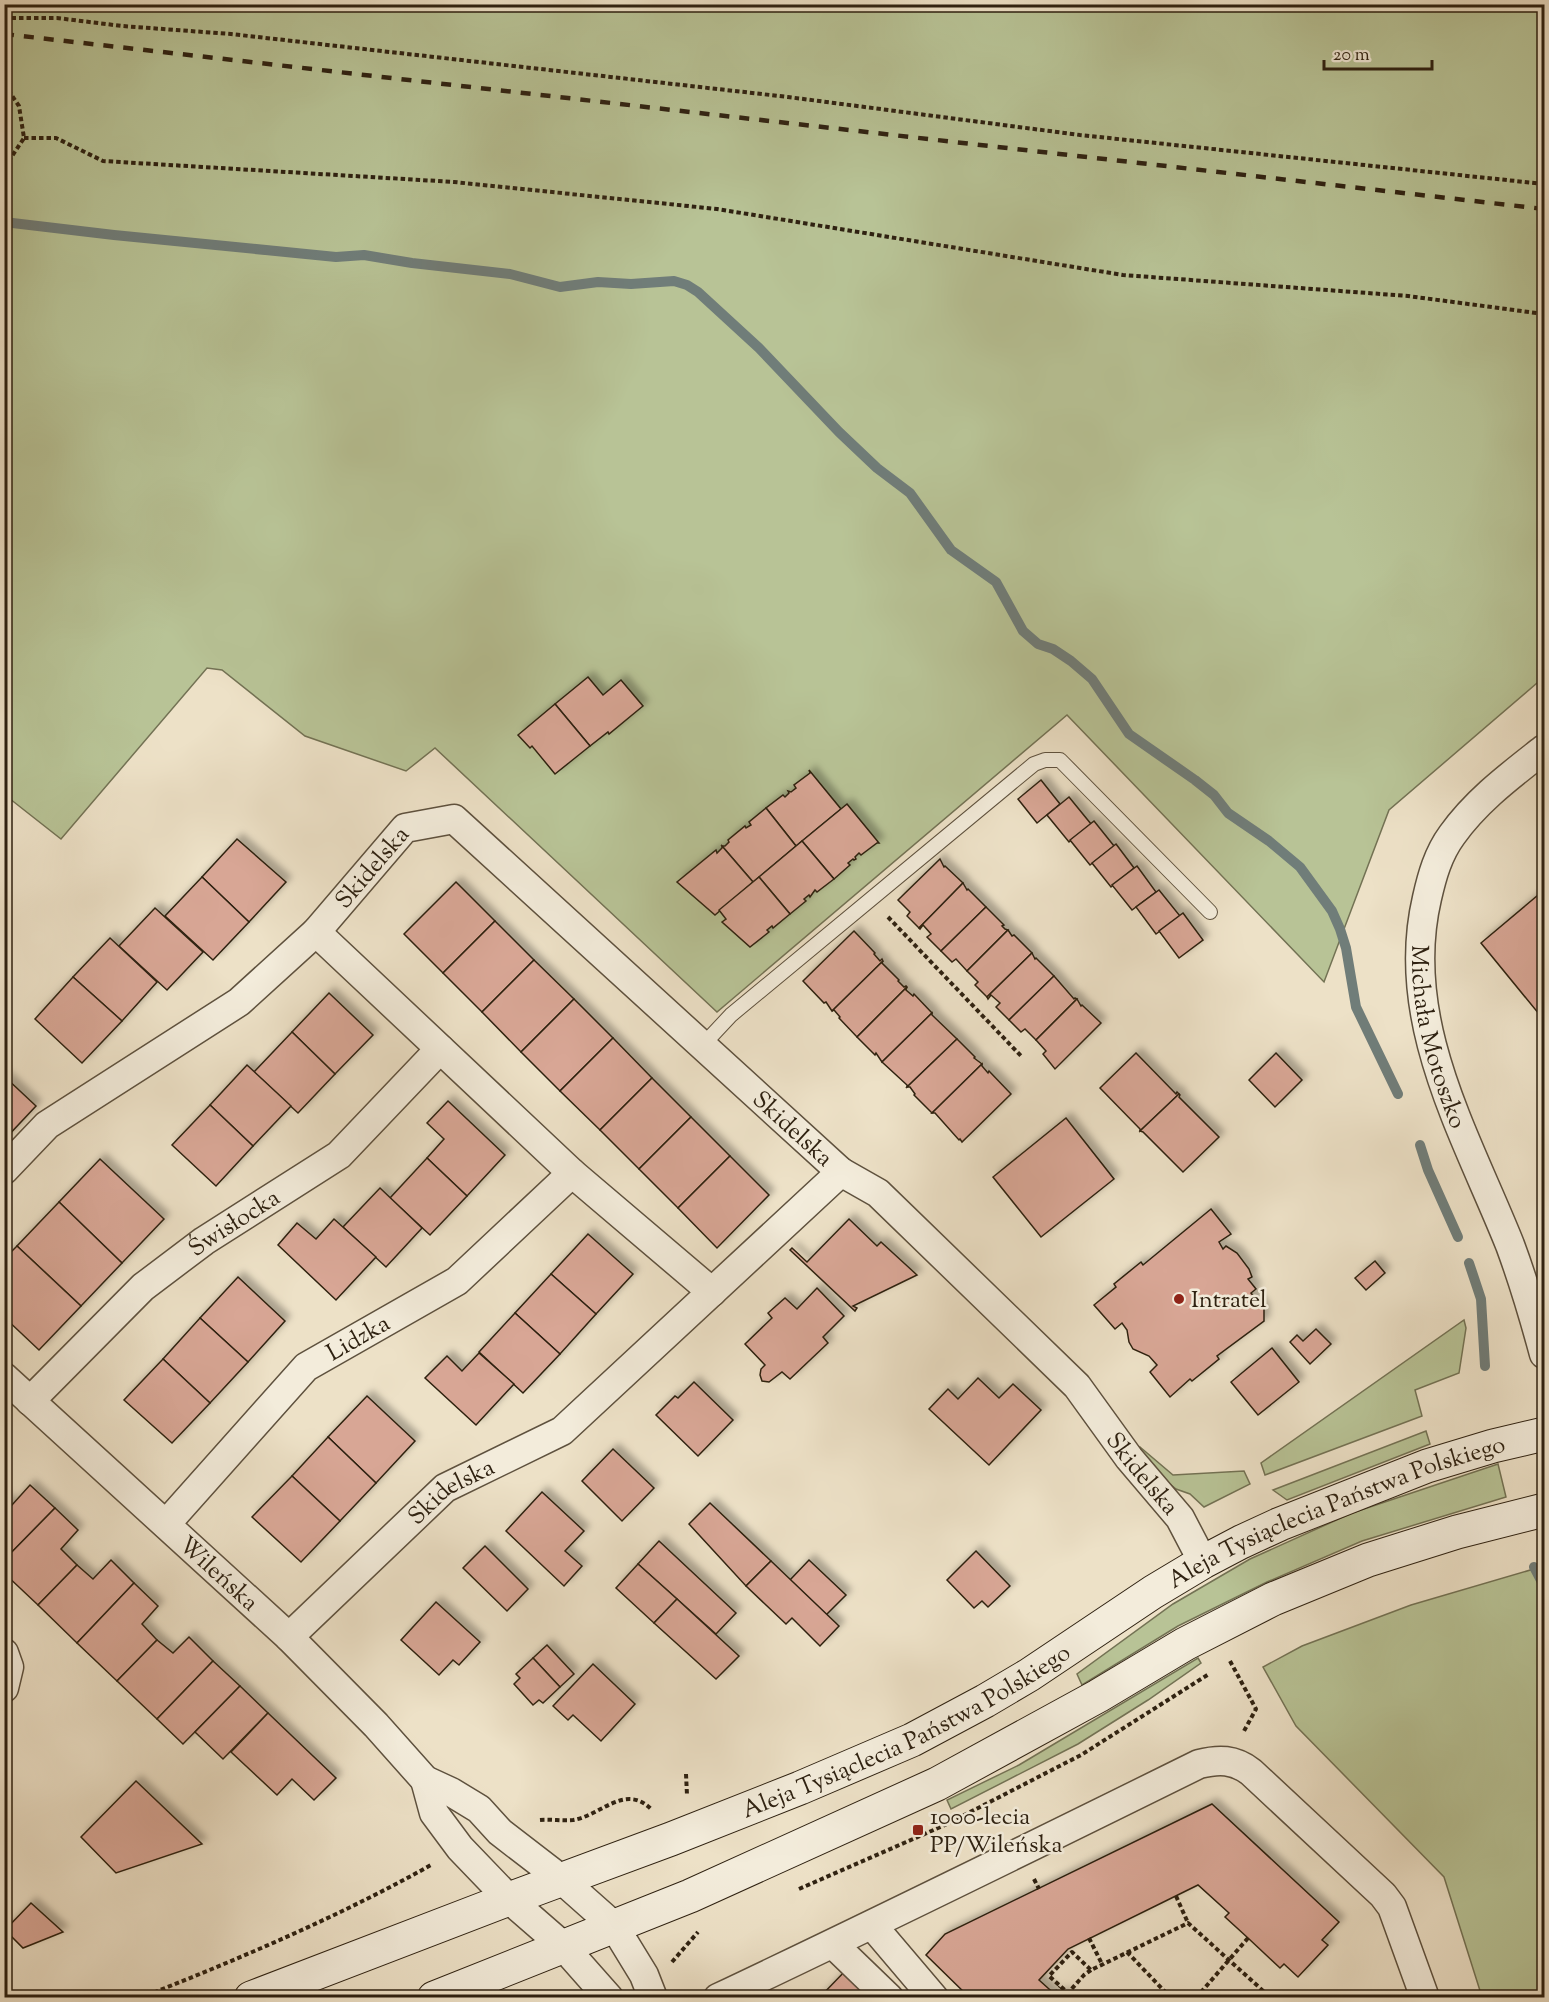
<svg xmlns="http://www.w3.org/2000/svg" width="1549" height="2002" font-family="'Sorts Mill Goudy',serif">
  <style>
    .green { fill: #b8c396; stroke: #737254; stroke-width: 1.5 }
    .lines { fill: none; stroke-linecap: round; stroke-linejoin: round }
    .stream { stroke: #707d79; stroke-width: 10 }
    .building { fill: #d8a695; stroke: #2e2111; stroke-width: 1.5; filter: url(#shadow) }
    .service-casing { stroke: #5e513e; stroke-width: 16 }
    .minor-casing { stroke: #5e513e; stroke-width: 31 }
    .secondary-casing { stroke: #2e2111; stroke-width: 35 }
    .path { stroke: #2e2111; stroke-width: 4; stroke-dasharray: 4.5 3; stroke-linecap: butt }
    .service { stroke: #f3ecdb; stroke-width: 14 }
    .minor { stroke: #f3ecdb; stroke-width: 28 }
    .secondary { stroke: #f3ecdb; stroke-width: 33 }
    .rail { stroke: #2e2111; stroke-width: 4.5; stroke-dasharray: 10 10; stroke-linecap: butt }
    .poi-dot { fill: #8f2418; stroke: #f3ecdb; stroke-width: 2 }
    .labels { text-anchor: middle; stroke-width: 5; stroke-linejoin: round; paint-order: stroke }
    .street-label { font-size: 24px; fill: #2e2111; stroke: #f3ecdb }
    .poi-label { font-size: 24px; fill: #2e2111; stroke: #f3ecdb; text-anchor: start }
  </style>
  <defs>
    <filter id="shadow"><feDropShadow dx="5.5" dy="-5.5" stdDeviation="3" flood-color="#0004"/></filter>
  </defs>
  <rect width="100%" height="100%" fill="#ede1c7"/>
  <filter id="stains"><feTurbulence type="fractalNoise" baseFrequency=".00333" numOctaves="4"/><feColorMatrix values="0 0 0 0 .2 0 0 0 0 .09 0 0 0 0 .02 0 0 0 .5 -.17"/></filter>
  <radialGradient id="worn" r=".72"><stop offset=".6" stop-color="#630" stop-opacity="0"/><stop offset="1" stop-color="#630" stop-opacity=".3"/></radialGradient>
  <g class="green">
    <path d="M 4,5 L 1544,5 L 1544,677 L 1389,810 L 1324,982 L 1067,715 L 717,1012 L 435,748 L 406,771 L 305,736 L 222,670 L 207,668 L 61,839 L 5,795 Z"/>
    <path d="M 1464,1320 L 1466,1328 L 1459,1373 L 1415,1390 L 1422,1416 L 1265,1475 L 1261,1463 Z"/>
    <path d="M 1426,1431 L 1430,1444 L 1287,1500 L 1273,1490 Z"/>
    <path d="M 1140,1447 L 1173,1475 L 1244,1471 L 1250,1484 L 1204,1507 L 1190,1494 L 1176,1489 L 1165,1480 L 1137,1452 Z"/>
    <path d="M 1498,1464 L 1506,1497 L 1362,1541 L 1267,1582 L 1178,1626 L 1082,1685 L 1077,1674 L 1173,1604 L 1250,1559 L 1352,1513 Z"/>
    <path d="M 1544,1566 L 1544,1997 L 1482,1997 L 1444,1877 L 1296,1726 L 1263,1667 L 1302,1646 L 1411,1605 Z"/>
    <path d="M 1198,1658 L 1201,1663 L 1148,1700 L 1078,1744 L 951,1809 L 947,1800 L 1019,1765 Z"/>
  </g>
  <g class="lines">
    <g class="stream">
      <path d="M 4,222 L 114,235 L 336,257 L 364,255 L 412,263 L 510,274 L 560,287 L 598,282 L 631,284 L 674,281 L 687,285 L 698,292 L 759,348 L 839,432 L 877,468 L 910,493 L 951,550 L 996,582 L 1023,631 L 1038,644 L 1053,649 L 1071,661 L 1092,679 L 1129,734 L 1195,780 L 1214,795 L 1228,813 L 1269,841 L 1300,867 L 1332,911 L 1340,929 L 1346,948 L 1356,1007 L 1398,1094"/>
      <path d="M 1420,1145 L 1428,1170 L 1458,1237"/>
      <path d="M 1469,1263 L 1481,1299 L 1485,1366"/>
      <path d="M 1534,1567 L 1544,1586"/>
    </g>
  </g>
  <g class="building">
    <path d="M 588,677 L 603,695 L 621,680 L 643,706 L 609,734 L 608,732 L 590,746 L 555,704 Z"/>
    <path d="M 555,704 L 590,746 L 555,774 L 532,746 L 530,748 L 518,735 Z"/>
    <path d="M 809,770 L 841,809 L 796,846 L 766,808 L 783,795 L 785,797 L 789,793 L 788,791 L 791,792 L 796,788 L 794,785 L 810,773 Z"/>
    <path d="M 1041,780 L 1060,804 L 1037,823 L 1018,799 Z"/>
    <path d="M 1069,797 L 1091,824 L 1069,842 L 1047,815 Z"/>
    <path d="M 847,804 L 879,843 L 877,843 L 861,855 L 859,853 L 855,857 L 856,859 L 854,860 L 853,859 L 848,863 L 850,865 L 834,879 L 802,841 Z"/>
    <path d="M 766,808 L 796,846 L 753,882 L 722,846 L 725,846 L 729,842 L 728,840 L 745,826 L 746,828 L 751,825 L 749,822 Z"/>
    <path d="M 1094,821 L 1114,846 L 1090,865 L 1070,840 Z"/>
    <path d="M 237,839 L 286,882 L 249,922 L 202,877 Z"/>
    <path d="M 802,841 L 834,879 L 817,892 L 815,890 L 810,897 L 809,895 L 804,899 L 806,901 L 790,914 L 759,877 Z"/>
    <path d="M 1116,844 L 1134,868 L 1111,887 L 1092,863 Z"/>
    <path d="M 722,846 L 753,882 L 715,915 L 677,882 L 716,850 L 717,853 L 722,848 Z"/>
    <path d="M 940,859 L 944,867 L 945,866 L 963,883 L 919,928 L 907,916 L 910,912 L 898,900 Z"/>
    <path d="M 1137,866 L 1156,892 L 1132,910 L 1112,885 Z"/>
    <path d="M 202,877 L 249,922 L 213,960 L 165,916 Z"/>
    <path d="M 759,877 L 790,914 L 773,928 L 772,926 L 767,930 L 769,932 L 750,947 L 722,922 L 726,919 L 719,910 Z"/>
    <path d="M 456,882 L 495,921 L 443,973 L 404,934 Z"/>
    <path d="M 963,883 L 967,890 L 968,889 L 986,907 L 941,951 L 927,937 L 931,934 L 923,925 L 920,929 L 919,928 Z"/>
    <path d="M 1159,890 L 1180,916 L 1156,934 L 1136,907 Z"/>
    <path d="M 1544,890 L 1544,1009 L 1539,1014 L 1481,943 Z"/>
    <path d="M 986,907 L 1004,925 L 1002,926 L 1005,929 L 1008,930 L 967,971 L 956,959 L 952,962 L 941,951 Z"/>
    <path d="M 155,908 L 203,952 L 167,990 L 119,946 Z"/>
    <path d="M 1183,913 L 1203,940 L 1179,958 L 1159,931 Z"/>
    <path d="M 495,921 L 534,960 L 482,1012 L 443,973 Z"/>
    <path d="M 1008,930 L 1012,936 L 1014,935 L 1032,953 L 987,997 L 975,985 L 978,982 L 967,971 Z"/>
    <path d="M 854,931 L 875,953 L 874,954 L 880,961 L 882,959 L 883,961 L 832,1011 L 826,1002 L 824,1003 L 803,981 Z"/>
    <path d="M 110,938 L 157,982 L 122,1021 L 73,977 Z"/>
    <path d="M 1032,953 L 1035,959 L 1036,958 L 1054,976 L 1009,1020 L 996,1007 L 1000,1003 L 991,995 L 988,999 L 987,997 Z"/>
    <path d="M 534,960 L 574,999 L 521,1052 L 482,1012 Z"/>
    <path d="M 883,961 L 882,963 L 899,980 L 898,981 L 904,987 L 906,986 L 907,987 L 857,1037 L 839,1018 L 840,1017 L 834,1010 L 832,1011 Z"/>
    <path d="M 1054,976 L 1074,999 L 1075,998 L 1077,999 L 1036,1040 L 1025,1029 L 1021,1032 L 1009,1020 Z"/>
    <path d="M 73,977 L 122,1021 L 82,1063 L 35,1019 Z"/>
    <path d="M 907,987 L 906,990 L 913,996 L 914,994 L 932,1013 L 882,1062 L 876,1053 L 875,1055 L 857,1037 Z"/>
    <path d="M 329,993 L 373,1035 L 335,1074 L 292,1032 Z"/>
    <path d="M 574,999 L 613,1038 L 560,1091 L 521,1052 Z"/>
    <path d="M 1077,999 L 1081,1006 L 1082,1005 L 1101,1023 L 1055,1069 L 1043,1054 L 1046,1051 L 1036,1040 Z"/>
    <path d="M 932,1013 L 932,1015 L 957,1039 L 907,1087 L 907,1085 L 882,1062 Z"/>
    <path d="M 292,1032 L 335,1074 L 298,1113 L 254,1072 Z"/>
    <path d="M 613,1038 L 652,1078 L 600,1130 L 560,1091 Z"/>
    <path d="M 957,1039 L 975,1057 L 974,1058 L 982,1064 L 932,1113 L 914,1095 L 915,1094 L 910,1087 L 907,1087 Z"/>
    <path d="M 1136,1053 L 1176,1094 L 1177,1092 L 1179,1094 L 1140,1131 L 1140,1129 L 1100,1088 Z"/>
    <path d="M 1276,1053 L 1302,1080 L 1275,1107 L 1249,1080 Z"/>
    <path d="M 982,1064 L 982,1066 L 988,1073 L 989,1071 L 1011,1094 L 962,1142 L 960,1139 L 959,1140 L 935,1113 L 932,1113 Z"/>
    <path d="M 247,1065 L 291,1106 L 253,1146 L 210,1105 Z"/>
    <path d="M 4,1076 L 36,1106 L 4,1140 Z"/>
    <path d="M 652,1078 L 691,1117 L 639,1169 L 600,1130 Z"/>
    <path d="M 1179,1094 L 1180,1095 L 1179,1097 L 1219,1137 L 1183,1172 L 1143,1132 L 1140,1131 Z"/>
    <path d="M 448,1101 L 505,1155 L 467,1196 L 427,1158 L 444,1139 L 427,1123 Z"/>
    <path d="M 210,1105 L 253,1146 L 216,1186 L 172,1145 Z"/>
    <path d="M 691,1117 L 730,1156 L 678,1208 L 639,1169 Z"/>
    <path d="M 1066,1118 L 1114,1179 L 1041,1237 L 993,1177 Z"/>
    <path d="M 730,1156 L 769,1195 L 717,1248 L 678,1208 Z"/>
    <path d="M 427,1158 L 467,1196 L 430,1235 L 390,1198 Z"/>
    <path d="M 100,1159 L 164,1219 L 122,1263 L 59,1202 Z"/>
    <path d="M 380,1188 L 422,1228 L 386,1267 L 343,1227 Z"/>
    <path d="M 59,1202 L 122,1263 L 81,1306 L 17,1246 Z"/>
    <path d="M 1211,1209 L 1231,1234 L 1219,1242 L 1223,1249 L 1226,1246 L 1237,1253 L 1249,1269 L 1252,1277 L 1248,1279 L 1256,1289 L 1251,1293 L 1264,1309 L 1264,1321 L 1217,1356 L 1219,1359 L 1192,1381 L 1190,1379 L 1170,1397 L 1150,1372 L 1157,1365 L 1149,1356 L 1133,1349 L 1129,1342 L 1127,1330 L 1122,1323 L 1115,1329 L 1094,1305 L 1116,1287 L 1114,1284 L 1141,1262 L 1143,1265 Z"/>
    <path d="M 334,1219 L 376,1257 L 336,1300 L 278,1245 L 297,1223 L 316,1239 Z"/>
    <path d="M 849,1219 L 877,1246 L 881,1242 L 917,1275 L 853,1306 L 857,1308 L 855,1311 L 790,1250 L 792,1248 L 807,1262 Z"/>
    <path d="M 588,1234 L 633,1274 L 596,1314 L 551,1274 Z"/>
    <path d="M 17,1246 L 81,1306 L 39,1350 L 4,1317 L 4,1259 Z"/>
    <path d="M 1375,1261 L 1385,1273 L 1366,1290 L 1355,1278 Z"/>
    <path d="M 551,1274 L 596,1314 L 560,1354 L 515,1313 Z"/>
    <path d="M 238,1277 L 285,1321 L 248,1362 L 200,1318 Z"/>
    <path d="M 817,1288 L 844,1316 L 823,1337 L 828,1343 L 790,1379 L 782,1372 L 769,1382 L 762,1381 L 760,1375 L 761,1369 L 765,1365 L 745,1344 L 772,1318 L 768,1313 L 785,1298 L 797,1309 Z"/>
    <path d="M 515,1313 L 560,1354 L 523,1393 L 479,1352 Z"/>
    <path d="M 200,1318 L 248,1362 L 210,1403 L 163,1359 Z"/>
    <path d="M 1316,1329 L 1331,1344 L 1310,1364 L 1290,1342 L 1297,1335 L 1303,1341 Z"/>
    <path d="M 1272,1348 L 1299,1382 L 1258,1415 L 1231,1382 Z"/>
    <path d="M 479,1353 L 514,1384 L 476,1425 L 425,1378 L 447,1356 L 462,1371 Z"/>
    <path d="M 163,1359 L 210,1403 L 172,1443 L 124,1400 Z"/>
    <path d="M 978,1378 L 999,1398 L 1013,1384 L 1041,1410 L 989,1465 L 929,1409 L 948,1389 L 958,1399 Z"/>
    <path d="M 694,1382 L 733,1420 L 698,1456 L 656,1415 L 675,1396 L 678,1398 Z"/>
    <path d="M 367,1396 L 415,1441 L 376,1483 L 328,1437 Z"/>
    <path d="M 328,1437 L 376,1483 L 340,1521 L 292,1476 Z"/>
    <path d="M 613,1449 L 654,1488 L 622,1521 L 582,1481 Z"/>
    <path d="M 292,1476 L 340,1521 L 301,1562 L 252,1517 Z"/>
    <path d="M 30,1485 L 55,1508 L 4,1560 L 4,1498 L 12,1505 Z"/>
    <path d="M 542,1492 L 584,1531 L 565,1551 L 582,1566 L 564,1586 L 506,1531 Z"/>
    <path d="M 710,1503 L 771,1561 L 746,1586 L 689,1524 Z"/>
    <path d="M 55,1508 L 78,1530 L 61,1549 L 77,1565 L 38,1605 L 4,1573 L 4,1560 Z"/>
    <path d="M 659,1541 L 736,1613 L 716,1634 L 638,1564 Z"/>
    <path d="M 485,1546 L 528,1589 L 507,1611 L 463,1568 Z"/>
    <path d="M 976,1551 L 1010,1586 L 988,1607 L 982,1601 L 974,1608 L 947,1580 Z"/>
    <path d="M 111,1560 L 134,1583 L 77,1643 L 38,1605 L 77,1565 L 93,1579 Z"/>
    <path d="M 809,1560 L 846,1595 L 826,1615 L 790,1580 Z"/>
    <path d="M 771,1561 L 839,1626 L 820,1646 L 792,1618 L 786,1624 L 746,1586 Z"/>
    <path d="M 638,1564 L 677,1599 L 654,1623 L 616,1588 Z"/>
    <path d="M 134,1583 L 158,1606 L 142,1624 L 157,1640 L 117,1681 L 77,1643 Z"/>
    <path d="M 677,1599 L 739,1656 L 716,1679 L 654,1623 Z"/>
    <path d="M 436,1602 L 480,1642 L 459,1665 L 453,1660 L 439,1675 L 401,1640 Z"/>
    <path d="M 189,1637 L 213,1661 L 157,1719 L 117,1681 L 157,1640 L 173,1653 Z"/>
    <path d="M 547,1645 L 574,1674 L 560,1687 L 533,1658 Z"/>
    <path d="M 533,1658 L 560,1687 L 543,1703 L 539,1700 L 533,1705 L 514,1684 L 520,1678 L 516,1674 Z"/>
    <path d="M 213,1661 L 240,1686 L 183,1744 L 157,1719 Z"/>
    <path d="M 593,1664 L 635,1704 L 601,1741 L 573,1715 L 568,1720 L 553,1706 Z"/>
    <path d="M 240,1686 L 268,1713 L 223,1759 L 195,1732 Z"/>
    <path d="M 268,1713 L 336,1778 L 314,1800 L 292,1779 L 277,1795 L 231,1752 Z"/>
    <path d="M 136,1781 L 202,1844 L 116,1873 L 81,1837 Z"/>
    <path d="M 1212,1804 L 1339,1922 L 1322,1940 L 1328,1945 L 1298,1977 L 1284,1964 L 1280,1968 L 1248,1938 L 1225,1917 L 1229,1913 L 1198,1885 L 1068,1949 L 1039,1980 L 1058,1997 L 1063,1992 L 1069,1998 L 970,1998 L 926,1955 L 945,1934 Z"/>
    <path d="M 31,1903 L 63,1932 L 23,1948 L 5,1930 Z"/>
    <path d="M 847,1969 L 875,1998 L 819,1998 Z"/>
  </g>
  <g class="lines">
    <g class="service-casing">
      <path id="service" d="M 702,1046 L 731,1015 L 1034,764 L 1045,760 L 1060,760 L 1210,912"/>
    </g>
    <g class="minor-casing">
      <g id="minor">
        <path id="s1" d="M 1544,749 C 1511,775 1477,800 1452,835 C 1438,854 1432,876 1427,898 C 1398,1021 1466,1135 1510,1245 C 1523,1280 1534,1317 1544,1354"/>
        <path d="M 316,932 L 572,1173 L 712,1292"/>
        <path id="s2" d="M 4,1170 L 47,1125 L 239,1002 L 316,932 L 405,828 L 454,819 L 841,1172 L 878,1193 L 1077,1386 L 1129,1458 L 1180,1518 L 1203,1562"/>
        <path id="s3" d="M 4,1377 L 289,1637 L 376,1725 L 425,1780 L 451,1792 L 479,1809 L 500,1832 L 561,1879 L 614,1926 L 644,1975 L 653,1998"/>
        <path id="s4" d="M 30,1401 L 143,1287 L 204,1241 L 339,1155 L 440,1049"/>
        <path id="s5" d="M 166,1524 L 306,1367 L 457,1281 L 572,1173"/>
        <path id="s6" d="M 289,1637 L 445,1488 L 562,1431 L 841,1172"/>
        <path d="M 4,1653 L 9,1667 L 4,1688"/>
        <path d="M 425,1780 L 434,1813 L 460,1848 L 509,1899 L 563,1946 L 609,1998"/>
        <path d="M 872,1925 L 934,1998"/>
        <path d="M 833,1944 L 889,1998"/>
        <path d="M 718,1998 C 879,1922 1039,1843 1199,1764 C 1219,1759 1234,1759 1251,1772 L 1383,1895 L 1392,1907 L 1425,1998"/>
      </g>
    </g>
    <g class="secondary-casing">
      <g id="secondary">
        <path id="s7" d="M 251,1998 L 509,1899 L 671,1839 L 800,1788 L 912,1740 L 985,1701 L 1029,1675 L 1153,1592 L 1203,1562 L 1241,1542 L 1280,1524 L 1427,1466 L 1493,1446 L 1544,1434"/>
        <path d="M 434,1998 L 690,1896 L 937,1784 L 1098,1696 L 1185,1644 L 1273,1599 L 1368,1560 L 1457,1532 L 1544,1510"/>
      </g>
    </g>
    <g class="path">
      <path d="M 4,18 L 57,18 L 122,26 L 231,34 L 788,97 L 1080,135 L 1544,184"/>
      <path d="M 4,84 L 19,106 L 24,138 L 4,168"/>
      <path d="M 24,138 L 56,138 L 103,161 L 454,182 L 717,209 L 1123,275 L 1408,296 L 1544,314"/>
      <path d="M 888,917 L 1022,1057"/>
      <path d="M 1230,1661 L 1256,1709 L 1244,1731"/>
      <path d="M 686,1774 L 687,1795"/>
      <path d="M 540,1820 C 551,1819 562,1821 573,1820 C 600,1816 625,1783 651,1809"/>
      <path d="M 1034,1879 L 1039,1889"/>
      <path d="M 799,1889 L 945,1825 L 1081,1755 L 1209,1674"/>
      <path d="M 1176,1896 L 1188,1923"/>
      <path d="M 1089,1938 L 1103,1966"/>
      <path d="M 1127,1952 L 1171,1998"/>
      <path d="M 672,1962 L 698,1932"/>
      <path d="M 1091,1970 L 1084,1975 L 1068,1993 L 1049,1976 L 1072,1952 L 1091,1970 L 1188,1923 L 1271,1998"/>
      <path d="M 1055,1994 L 1060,1987"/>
      <path d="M 140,1998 C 239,1959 338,1917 431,1865"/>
      <path d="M 1196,1998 L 1248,1938"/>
    </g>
    <use href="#service" class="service"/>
    <use href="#minor" class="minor"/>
    <use href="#secondary" class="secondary"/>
    <path class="rail" d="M 4,34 L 1544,209"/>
  </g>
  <g class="poi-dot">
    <circle cx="1179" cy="1299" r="6"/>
    <rect x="912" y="1824" width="12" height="12" rx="3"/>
  </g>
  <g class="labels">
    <g class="street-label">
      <text dy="8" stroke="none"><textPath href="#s2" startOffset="480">Skidelska</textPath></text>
      <text dy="8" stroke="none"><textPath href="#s1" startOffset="336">Michała Motoszko</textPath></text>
      <text dy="8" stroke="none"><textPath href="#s2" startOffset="1040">Skidelska</textPath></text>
      <text dy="8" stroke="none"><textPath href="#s4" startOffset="272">Świsłocka</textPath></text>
      <text dy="8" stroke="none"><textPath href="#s5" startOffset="270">Lidzka</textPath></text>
      <text dy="8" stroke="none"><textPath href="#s2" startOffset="1534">Skidelska</textPath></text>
      <text dy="8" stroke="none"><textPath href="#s6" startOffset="219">Skidelska</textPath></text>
      <text dy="8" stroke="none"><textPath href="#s7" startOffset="1194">Aleja Tysiąclecia Państwa Polskiego</textPath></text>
      <text dy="8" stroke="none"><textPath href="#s3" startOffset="291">Wileńska</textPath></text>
      <text dy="8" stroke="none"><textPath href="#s7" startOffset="708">Aleja Tysiąclecia Państwa Polskiego</textPath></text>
    </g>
    <g class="poi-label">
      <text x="1191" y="1307">Intratel</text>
      <text x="930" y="1824">1000-lecia<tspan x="930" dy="28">PP/Wileńska</tspan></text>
    </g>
  </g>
  <rect width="1549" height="2002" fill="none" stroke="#ede1c7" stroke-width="24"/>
  <rect x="6" y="6" width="1537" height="1990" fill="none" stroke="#2e2111" stroke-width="3"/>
  <rect x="12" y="12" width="1525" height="1978" fill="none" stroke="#2e2111" stroke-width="1.5"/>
  <path d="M1324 60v9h108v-9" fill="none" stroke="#2e2111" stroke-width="3"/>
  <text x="1333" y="60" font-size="18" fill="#2e2111" stroke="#f3ecdb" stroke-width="4.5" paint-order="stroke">20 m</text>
  <rect width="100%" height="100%" filter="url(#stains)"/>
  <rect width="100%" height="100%" fill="url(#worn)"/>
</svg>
